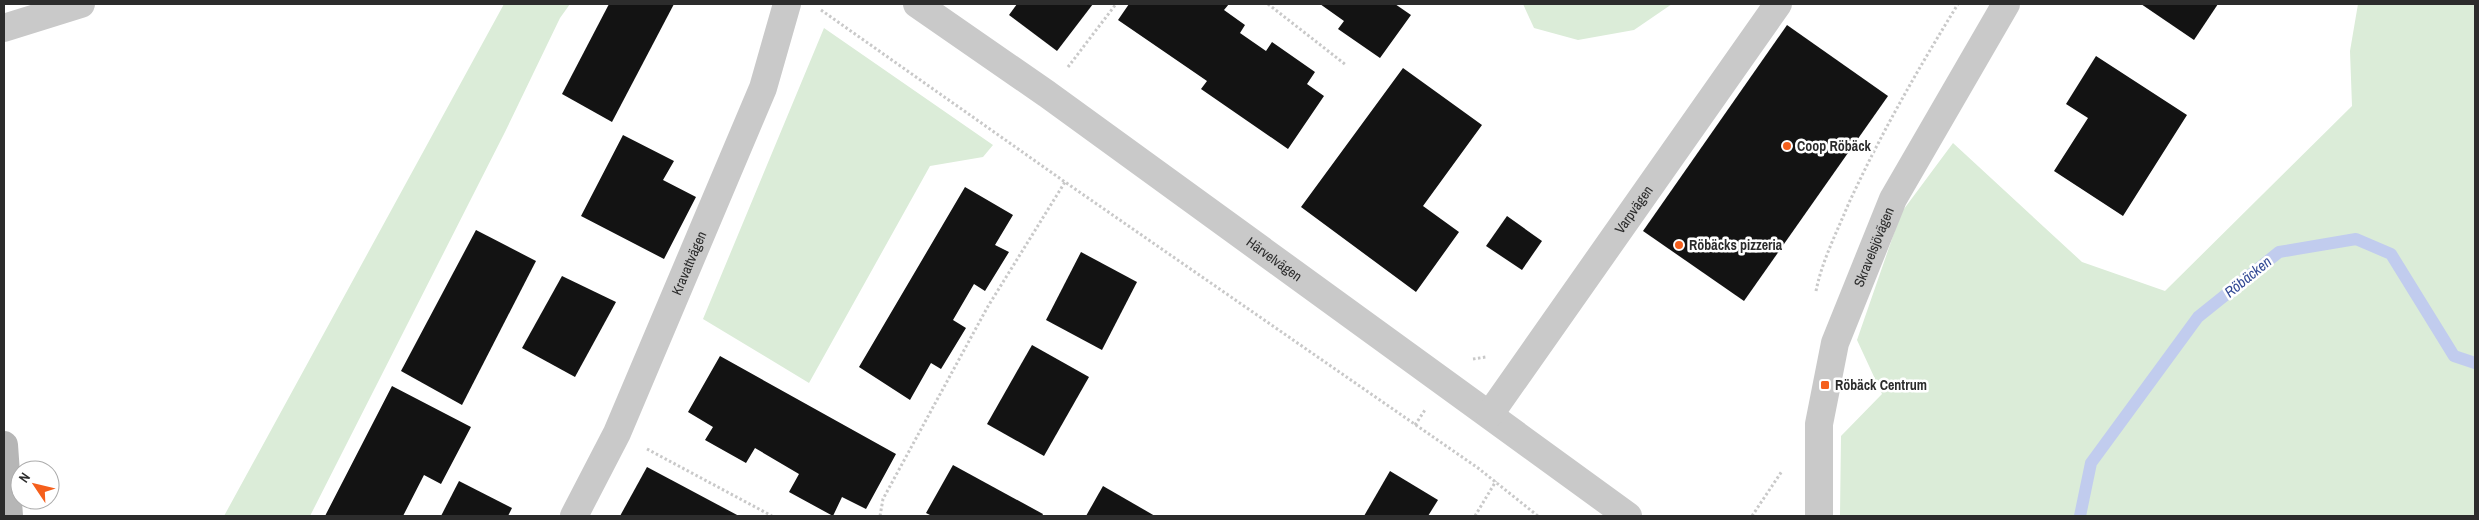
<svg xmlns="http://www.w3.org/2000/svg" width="2479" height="520" font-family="'Archivo Narrow',sans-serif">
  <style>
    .green { fill: #dbecd8 }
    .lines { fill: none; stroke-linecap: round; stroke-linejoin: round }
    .stream { stroke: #c1ccee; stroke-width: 12 }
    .building { fill: #131313 }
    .path { stroke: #c9c9c9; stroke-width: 3; stroke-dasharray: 2.5 2.5; stroke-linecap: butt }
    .minor { stroke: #c9c9c9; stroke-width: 28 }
    .tertiary { stroke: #c9c9c9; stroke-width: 28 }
    .secondary { stroke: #b6b6b6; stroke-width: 28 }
    .poi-dot { fill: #f55f1c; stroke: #fff; stroke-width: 2 }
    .labels { text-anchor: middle; stroke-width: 5; stroke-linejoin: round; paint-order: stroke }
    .poi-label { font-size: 14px; font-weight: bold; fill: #2c2c2c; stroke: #fff; text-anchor: start }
    .street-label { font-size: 14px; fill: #2c2c2c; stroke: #fff }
    .water-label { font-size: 15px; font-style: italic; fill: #334a95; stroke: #fff }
  </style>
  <rect width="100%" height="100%" fill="#fff"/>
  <g class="green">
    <path d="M 504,4 L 570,4 L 560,18 L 505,132 L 310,516 L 224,516 Z"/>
    <path d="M 1523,4 L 1672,4 L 1634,30 L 1578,40 L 1534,28 Z"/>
    <path d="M 2358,4 L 2475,4 L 2475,516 L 1840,516 L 1841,436 L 1882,394 L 1857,340 L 1901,213 L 1953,143 L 2082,262 L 2165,291 L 2352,106 L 2350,51 Z"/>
    <path d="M 824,28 L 993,145 L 983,157 L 930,166 L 809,383 L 703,319 Z"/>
  </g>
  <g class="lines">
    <path class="stream" d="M 2080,516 L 2091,463 L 2198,317 L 2279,252 L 2356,239 L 2391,254 L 2454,356 L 2475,363"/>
  </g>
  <g class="building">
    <path d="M 609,4 L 674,4 L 612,122 L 562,94 Z"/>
    <path d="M 1017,4 L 1093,4 L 1057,51 L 1009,15 Z"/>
    <path d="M 1129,4 L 1229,4 L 1224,10 L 1245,25 L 1240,33 L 1266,51 L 1272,42 L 1315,72 L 1307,84 L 1324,96 L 1288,149 L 1201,89 L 1207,81 L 1118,20 Z"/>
    <path d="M 1320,4 L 1395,4 L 1411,15 L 1380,58 L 1338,29 L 1344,21 Z"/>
    <path d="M 2141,4 L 2218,4 L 2194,40 Z"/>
    <path d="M 1787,25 L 1888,96 L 1744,301 L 1643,231 Z"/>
    <path d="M 2096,56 L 2187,115 L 2123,216 L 2054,171 L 2088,118 L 2066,104 Z"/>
    <path d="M 1403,68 L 1482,125 L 1423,206 L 1459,232 L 1416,292 L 1301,207 Z"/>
    <path d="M 623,135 L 674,161 L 663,180 L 696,197 L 664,259 L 581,216 Z"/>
    <path d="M 965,187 L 1013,215 L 995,245 L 1009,252 L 985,291 L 974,284 L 953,320 L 966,328 L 941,369 L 931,363 L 910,400 L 859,367 Z"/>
    <path d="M 1507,216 L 1542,241 L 1522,270 L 1486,246 Z"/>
    <path d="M 476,230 L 536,261 L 462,405 L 401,371 Z"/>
    <path d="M 1081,252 L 1137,282 L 1102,350 L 1046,320 Z"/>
    <path d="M 562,276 L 616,302 L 575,377 L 522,348 Z"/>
    <path d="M 1032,345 L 1089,377 L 1044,456 L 987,424 Z"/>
    <path d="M 720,356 L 896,454 L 866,509 L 842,497 L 833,516 L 789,492 L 799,474 L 755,448 L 746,463 L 705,440 L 713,427 L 688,412 Z"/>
    <path d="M 392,386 L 471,427 L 441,484 L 424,475 L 403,516 L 325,516 Z"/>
    <path d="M 953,465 L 1043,514 L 1042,516 L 932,516 L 926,513 Z"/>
    <path d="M 647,467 L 739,516 L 620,516 Z"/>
    <path d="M 1390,471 L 1438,500 L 1428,516 L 1364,516 Z"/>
    <path d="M 459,481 L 512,508 L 508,516 L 441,516 Z"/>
    <path d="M 1103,486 L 1155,516 L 1086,516 Z"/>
  </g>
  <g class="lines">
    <g class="path">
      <path d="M 1268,4 L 1346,65"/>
      <path d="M 821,10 L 1065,182 L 1478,468 L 1538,516"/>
      <path d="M 1068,67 L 1116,4"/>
      <path d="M 1816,291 C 1822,261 1836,234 1848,205 C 1880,135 1918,69 1958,4"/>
      <path d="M 1473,359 L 1486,357"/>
      <path d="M 1415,425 L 1425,410"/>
      <path d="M 647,449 L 772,516"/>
      <path d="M 880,516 L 883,499 L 987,308 L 1065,182"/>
      <path d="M 1475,516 L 1496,481"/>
      <path d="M 1752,516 L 1782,471"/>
    </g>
    <path class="minor" id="s1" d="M 574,516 L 617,433 L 763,88 L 787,4"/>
    <g class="tertiary">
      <path id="s2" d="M 917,4 L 1047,94 L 1628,516"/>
      <path d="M 4,28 L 81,4"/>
      <path id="s3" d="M 1490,414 L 1778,4"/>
      <path id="s4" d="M 1819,516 L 1819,424 L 1835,343 L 1893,199 L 2006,4"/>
    </g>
    <path class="secondary" d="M 4,445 L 9,516"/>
  </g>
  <g class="poi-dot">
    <circle cx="1787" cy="146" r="5"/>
    <circle cx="1679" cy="245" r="5"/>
    <rect x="1820" y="380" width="10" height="10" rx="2.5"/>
  </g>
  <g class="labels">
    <g class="poi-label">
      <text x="1797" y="151">Coop Röbäck</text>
      <text x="1689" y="250">Röbäcks pizzeria</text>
      <text x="1835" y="390">Röbäck Centrum</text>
    </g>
    <g class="street-label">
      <text dy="5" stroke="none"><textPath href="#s3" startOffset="250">Varpvägen</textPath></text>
      <text dy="5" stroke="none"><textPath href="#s4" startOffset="278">Skravelsjövägen</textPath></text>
      <text dy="5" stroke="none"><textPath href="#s2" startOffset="439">Härvelvägen</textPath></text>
      <text dy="5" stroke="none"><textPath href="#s1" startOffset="278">Kravattvägen</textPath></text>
    </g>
    <g class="water-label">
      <text transform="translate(2248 277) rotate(-39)" y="5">Röbäcken</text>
    </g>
  </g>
  <rect width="2479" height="520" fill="none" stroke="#2c2c2c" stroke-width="10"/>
  <g transform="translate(35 485) rotate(305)"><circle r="24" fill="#ffffff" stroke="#ababab"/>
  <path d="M0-4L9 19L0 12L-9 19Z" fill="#f55f1c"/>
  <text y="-8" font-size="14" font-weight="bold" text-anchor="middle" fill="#2c2c2c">N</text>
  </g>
</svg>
